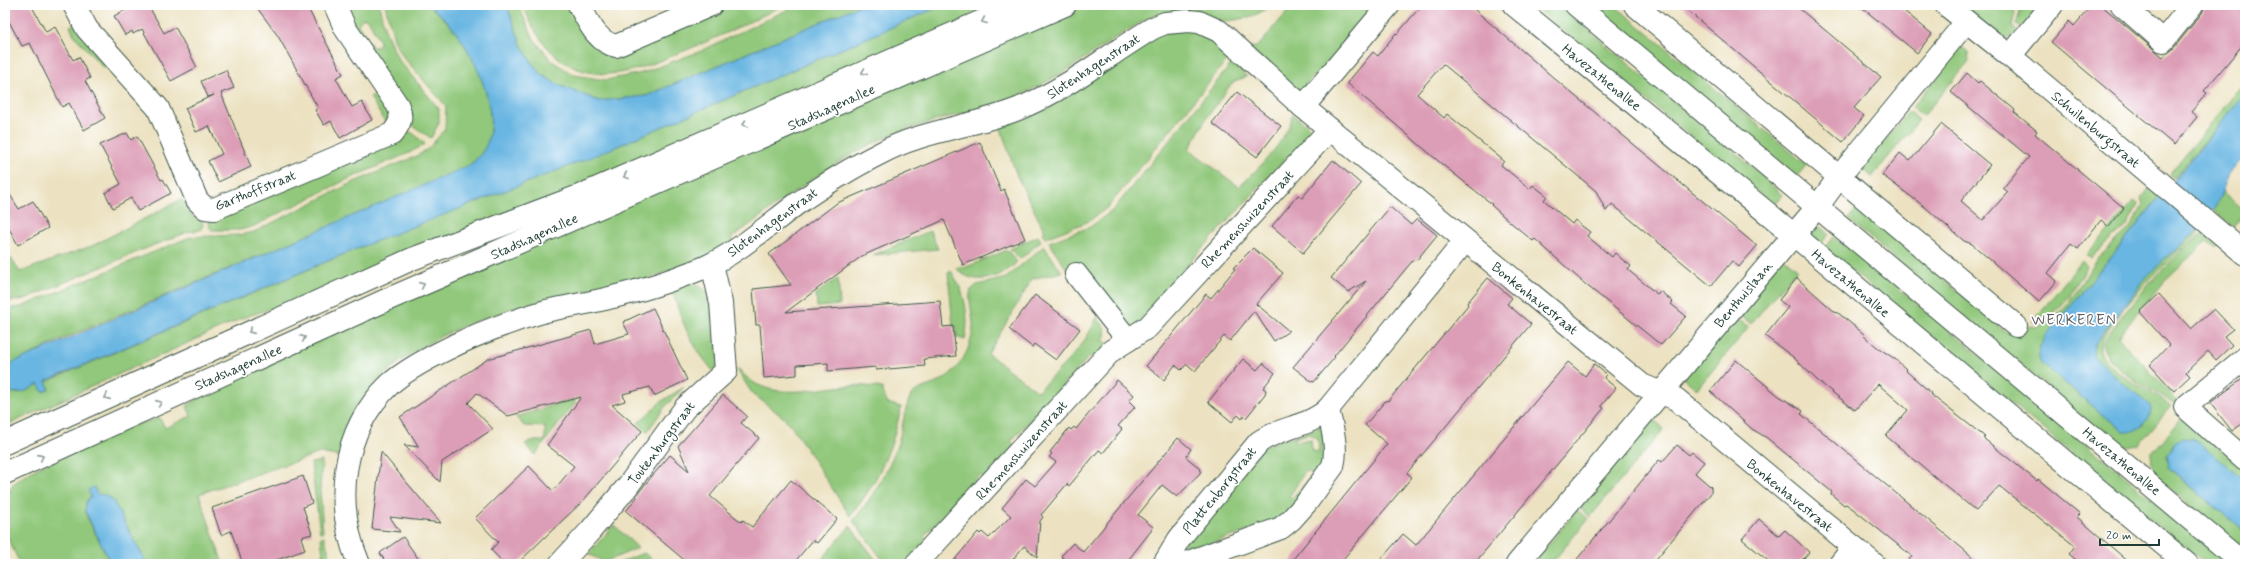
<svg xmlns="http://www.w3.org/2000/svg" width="2250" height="569" font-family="Mynerve,sans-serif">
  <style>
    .green { fill: #91c87b; stroke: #588258; fill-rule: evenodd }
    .water { fill: #69b6e2; stroke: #447a8b }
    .building { fill: #dc9db6 }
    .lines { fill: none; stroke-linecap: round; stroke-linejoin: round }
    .minor-casing { stroke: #3e5649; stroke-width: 24 }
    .major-casing { stroke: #3e5649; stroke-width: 24 }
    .minor { stroke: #fff; stroke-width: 22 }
    .major { stroke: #fff; stroke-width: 22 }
    .oneway { stroke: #8f9e9a }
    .labels { text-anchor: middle; stroke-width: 3.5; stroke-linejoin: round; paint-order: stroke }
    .street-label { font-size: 14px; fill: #1f3d34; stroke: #fff }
    .neighbourhood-label { font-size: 15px; letter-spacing: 1px; fill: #615f62; stroke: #fff }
  </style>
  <rect width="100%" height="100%" fill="#fff"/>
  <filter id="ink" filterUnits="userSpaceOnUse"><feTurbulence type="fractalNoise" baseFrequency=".025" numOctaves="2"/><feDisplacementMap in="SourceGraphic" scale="8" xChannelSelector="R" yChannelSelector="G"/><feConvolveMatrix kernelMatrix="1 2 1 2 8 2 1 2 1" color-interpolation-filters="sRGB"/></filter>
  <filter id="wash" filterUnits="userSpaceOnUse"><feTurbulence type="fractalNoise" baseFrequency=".012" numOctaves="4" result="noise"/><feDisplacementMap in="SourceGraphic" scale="16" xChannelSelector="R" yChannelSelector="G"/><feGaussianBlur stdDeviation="0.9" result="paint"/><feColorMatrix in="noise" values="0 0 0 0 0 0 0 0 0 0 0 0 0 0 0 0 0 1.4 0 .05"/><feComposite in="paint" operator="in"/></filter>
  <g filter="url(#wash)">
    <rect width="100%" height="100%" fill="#ece2c1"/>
    <g class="green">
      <path d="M 343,5 L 379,5 L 385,30 L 398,59 L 439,109 L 439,123 L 431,138 L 409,123 ZM 363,18 L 368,19 L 380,42 L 378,47 L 372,47 L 358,24 Z"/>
      <path d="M 385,5 L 429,5 C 441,15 452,26 461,39 C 479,65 501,118 485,148 C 479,160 468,166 457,172 L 60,340 L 5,367 L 5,309 L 21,307 L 190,237 L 239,235 L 254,232 L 354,182 L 417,156 L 429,148 L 445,129 L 446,106 L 404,58 L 395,42 Z"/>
      <path d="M 507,5 L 518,5 L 534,39 L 552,61 L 574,75 L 606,80 L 642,73 L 701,51 L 797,5 L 861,5 L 646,96 L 599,101 L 558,85 L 541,74 L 532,63 L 521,45 Z"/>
      <path d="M 523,5 L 570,5 L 620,52 L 729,5 L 784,5 C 750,22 715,39 679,53 C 664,59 648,66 633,70 C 577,85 542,55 523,5 Z"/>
      <path d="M 943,5 L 1008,5 L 582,190 L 311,296 L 245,317 L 5,426 L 5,389 C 17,397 28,391 38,383 L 43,392 L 49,389 L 46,382 L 356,249 L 592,157 Z"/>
      <path d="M 1078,5 L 1272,5 C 1242,29 1197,20 1161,19 L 1158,13 C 1113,35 1076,69 1029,91 C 987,111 942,116 899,132 C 836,156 785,200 731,238 L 734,244 L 726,249 L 629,286 L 626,278 L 620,279 L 622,288 L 617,289 L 616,284 C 515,307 395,328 344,428 L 350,432 L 342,457 L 320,453 L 199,494 L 223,564 L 147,564 L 113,501 C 106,493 96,494 87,500 L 85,511 L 87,517 L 111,564 L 20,564 L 5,532 L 5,498 L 13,484 L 25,475 L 99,435 L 160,418 L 165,428 L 191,416 L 187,406 L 238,372 Z"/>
      <path d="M 1293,5 L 1383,5 L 1319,81 L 1313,76 L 1306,84 L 1312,89 L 1305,95 L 1247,48 L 1256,47 L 1261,43 Z"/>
      <path d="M 1532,5 L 1558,5 L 1763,176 L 1782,195 L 1770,210 L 1771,203 Z"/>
      <path d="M 1588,5 L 1614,5 L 1804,163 L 1808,159 L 1810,161 L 1797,176 Z"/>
      <path d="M 1956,5 L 2010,5 L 2015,12 L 2012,26 L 2018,33 L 2005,39 Z"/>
      <path d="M 2022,5 L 2042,5 L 2022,28 L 2016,25 Z"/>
      <path d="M 76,24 L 108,66 L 104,69 L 74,35 L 70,26 Z"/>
      <path d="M 1194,27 L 1232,54 L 1108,207 L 1087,222 L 1045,238 L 1042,233 L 1045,232 L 1017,176 L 999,123 L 1148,37 Z"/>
      <path d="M 1962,47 L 1968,52 L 1969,61 L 1923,116 L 1912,107 Z"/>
      <path d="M 1232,63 L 1247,76 L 1231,84 L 1206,119 L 1189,149 L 1239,187 C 1258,169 1288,140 1293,114 L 1314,131 L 1292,159 L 1288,156 L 1166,288 L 1170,292 L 1142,323 L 1131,327 L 1069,273 L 1049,242 L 1090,227 L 1113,210 Z"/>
      <path d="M 2245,82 L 2245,94 L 2174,178 L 2169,174 Z"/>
      <path d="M 377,93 L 392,110 L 388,127 L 370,97 Z"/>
      <path d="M 1909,111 L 1919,120 L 1872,177 L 1862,168 Z"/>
      <path d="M 406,130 L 414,134 L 425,144 L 409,153 L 348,179 L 254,226 L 240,230 L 212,230 L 210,228 L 209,222 L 212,218 Z"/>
      <path d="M 2149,188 L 2160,196 L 2067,310 L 2041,345 L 2038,354 L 2042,364 L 2124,432 L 2135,430 L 2143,425 L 2102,365 L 2093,356 L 2094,344 L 2148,275 L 2199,228 L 2198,233 C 2177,252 2098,325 2100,351 C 2108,373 2153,391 2171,406 L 2139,444 L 2119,447 L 1848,219 L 1861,204 L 1864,206 L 1861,210 L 2008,333 L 2011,329 L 2020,336 L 2029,326 L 2038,327 L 2063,310 L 2097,259 L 2129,229 L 2143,205 L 2141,198 Z"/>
      <path d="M 2222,191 L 2245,212 L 2234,227 L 2213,210 Z"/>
      <path d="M 182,199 L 192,216 L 202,220 L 203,225 L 200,230 L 188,232 L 154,245 L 25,299 L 5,302 L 5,267 L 11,258 L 20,272 L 94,245 Z"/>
      <path d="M 2134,201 L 2138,204 L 2137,207 L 2126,227 L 2091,258 L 2086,256 Z"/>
      <path d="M 1820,227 L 1829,234 L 1817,249 L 1806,237 Z"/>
      <path d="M 930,231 L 938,249 L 873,255 Z"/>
      <path d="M 2204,233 L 2220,244 L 2216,248 L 2207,241 L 2164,281 L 2118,337 L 2177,401 L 2174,403 C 2157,394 2102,365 2103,344 C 2109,326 2187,239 2204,233 Z"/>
      <path d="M 1038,236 L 1041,241 L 1020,259 L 1010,249 Z"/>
      <path d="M 1833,237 L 1861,257 L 2230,564 L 2205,564 L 1827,250 L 1821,252 Z"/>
      <path d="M 1044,246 L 1062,272 L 1032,279 L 988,354 L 1037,391 C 1060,369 1085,347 1097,317 C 1103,325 1109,331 1103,340 L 1108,344 L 1094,359 L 1090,356 L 1011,441 L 1015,445 L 984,479 L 980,475 L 924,536 L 927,540 L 905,564 L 886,564 L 853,521 C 872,498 888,472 898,443 C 903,427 904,410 911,395 C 918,388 927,387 936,383 C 958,373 970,352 973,329 C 974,317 967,298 971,290 L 977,285 L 1006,278 Z"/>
      <path d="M 1007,250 L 1017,262 C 1002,278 973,288 956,268 L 962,266 L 964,268 Z"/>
      <path d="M 1782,256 L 1797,269 L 1751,324 L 1736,311 Z"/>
      <path d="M 2082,261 L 2087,266 C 2073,289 2062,315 2034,323 L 2033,321 Z"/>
      <path d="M 951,271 C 965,292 970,315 965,340 L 956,337 L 956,326 L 953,326 L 948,273 Z"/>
      <path d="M 838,278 L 840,305 L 817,307 L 816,294 Z"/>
      <path d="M 690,283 L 701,287 L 709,294 L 719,362 L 714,372 C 690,344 681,321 671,286 Z"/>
      <path d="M 1729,320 L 1735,325 L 1739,320 L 1749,327 L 1697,389 L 1682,377 Z"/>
      <path d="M 739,369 C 765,404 812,388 848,386 C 859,385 871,386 882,388 L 887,403 L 901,407 C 893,448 877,484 850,516 L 795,431 L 784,418 L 752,393 L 737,370 Z"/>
      <path d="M 684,387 L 664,408 L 647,432 L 638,423 L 662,401 Z"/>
      <path d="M 574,399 L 575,403 L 535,455 L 525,444 L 530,441 L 545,441 L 545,427 L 524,426 L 516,417 Z"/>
      <path d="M 2183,417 L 2245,468 L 2245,480 L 2191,438 L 2172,445 L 2166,457 L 2171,470 L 2245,532 L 2245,552 L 2153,475 L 2151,454 Z"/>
      <path d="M 1653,419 L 1664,429 L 1590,517 L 1580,508 Z"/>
      <path d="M 1320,427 L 1323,428 L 1325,466 L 1282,520 L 1187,551 L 1184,542 L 1263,447 ZM 1308,434 L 1318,438 L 1319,452 L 1312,451 L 1311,439 L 1296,442 L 1295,438 ZM 1306,470 L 1313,475 L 1291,499 L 1289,497 Z"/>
      <path d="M 322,461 L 320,489 L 323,532 L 320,532 L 311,463 Z"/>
      <path d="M 1577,510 L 1588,519 L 1551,564 L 1533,564 Z"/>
      <path d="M 614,525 L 638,548 L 605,562 L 590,555 L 589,553 Z"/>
      <path d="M 850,526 L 879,564 L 818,564 Z"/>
      <path d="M 324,536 L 332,564 L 327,564 L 323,555 L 321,537 Z"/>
      <path d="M 644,553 L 658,564 L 617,564 L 641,554 Z"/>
    </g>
    <g class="water">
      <path d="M 429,5 L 507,5 L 521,45 L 532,63 L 541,74 L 558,85 L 599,101 L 646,96 L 861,5 L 943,5 L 592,157 L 356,249 L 46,381 L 49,389 L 43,392 L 38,384 C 28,391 17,397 5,389 L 5,367 L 14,362 L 470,165 C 478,158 485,151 488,140 C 499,108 473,51 451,26 C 445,18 437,12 429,5 Z"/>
      <path d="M 2245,94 L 2245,156 L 2229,174 L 2215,209 L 2198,229 L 2148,275 L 2094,344 L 2093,356 L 2150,406 L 2151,410 C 2148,421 2137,434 2124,432 L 2042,364 C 2030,347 2057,323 2067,310 Z"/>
      <path d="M 2183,438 L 2194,439 L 2245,480 L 2245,532 L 2169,468 L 2167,455 L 2176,441 Z"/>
      <path d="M 94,487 L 97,494 L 105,495 L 113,501 L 147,564 L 111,564 L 85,511 L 86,502 L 91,497 L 88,490 Z"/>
    </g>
    <g id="blocks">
      <g class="building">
        <path d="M 5,5 L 31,5 L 46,32 L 55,27 L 73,60 L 79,57 L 90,78 L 85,81 L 105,118 L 84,130 L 69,103 L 62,107 L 30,43 L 22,46 L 5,14 Z"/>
        <path d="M 134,5 L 148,5 L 164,33 L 175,27 L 197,67 L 171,81 L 142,29 L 133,34 L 132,31 L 125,35 L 114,16 Z"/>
        <path d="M 255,5 L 306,5 L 343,74 L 336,78 L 352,107 L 362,102 L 372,120 L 340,138 L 331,121 L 324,125 L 315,110 L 318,108 L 278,36 Z"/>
        <path d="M 1422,5 L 1469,5 L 1569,91 L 1757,246 L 1739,267 L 1732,261 L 1711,286 L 1612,204 L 1606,211 L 1596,191 L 1443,64 L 1417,94 L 1444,118 L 1447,114 L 1504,161 L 1501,165 L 1530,189 L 1533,185 L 1547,196 L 1544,200 L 1572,224 L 1575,220 L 1582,226 L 1590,232 L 1587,236 L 1612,257 L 1615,253 L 1624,261 L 1631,266 L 1628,270 L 1657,294 L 1660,291 L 1673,302 L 1671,304 L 1686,316 L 1661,345 L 1585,284 L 1535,239 L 1533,241 L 1509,221 L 1491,205 L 1492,204 L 1443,165 L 1347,83 L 1373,52 L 1378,56 L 1396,33 L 1397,34 Z"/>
        <path d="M 1681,5 L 1795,5 L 1881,77 L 1854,108 L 1864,116 L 1843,142 Z"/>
        <path d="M 1859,5 L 1897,5 L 1932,34 L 1917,53 Z"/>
        <path d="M 2092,5 L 2101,5 L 2163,57 L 2173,49 L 2202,13 L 2205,5 L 2245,5 L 2245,42 L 2204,91 L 2207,93 L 2191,112 L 2197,117 L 2174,145 L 2051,42 L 2069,21 L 2074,26 Z"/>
        <path d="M 226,70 L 234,88 L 221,93 L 251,167 L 218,182 L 208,161 L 222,154 L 209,126 L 196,132 L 185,108 L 214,95 L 208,97 L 201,81 Z"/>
        <path d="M 1967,73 L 1978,83 L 1980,81 L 2015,110 L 2014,112 L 2037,131 L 2035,134 L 2124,208 L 2109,227 L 2101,220 L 2078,249 L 2071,244 L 2048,273 L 2057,281 L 2039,302 L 1972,244 L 1964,241 L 1925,207 L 1882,175 L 1900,153 L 1910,161 L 1941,124 L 1990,165 L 1961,201 L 1983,220 L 2008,192 L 2003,188 L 2029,157 L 1951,92 Z"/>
        <path d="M 1237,92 L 1281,126 L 1257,157 L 1212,123 Z"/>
        <path d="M 127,133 L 131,140 L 137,136 L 161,180 L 163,179 L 171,193 L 138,211 L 131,198 L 113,208 L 105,193 L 121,184 L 100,145 Z"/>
        <path d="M 980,142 L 1001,191 L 1004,189 L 1025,239 L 963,265 L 944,220 L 862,256 L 786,312 L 940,301 L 943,327 L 953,326 L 956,356 L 924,359 L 925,366 L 876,370 L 876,367 L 828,371 L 828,363 L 797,365 L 797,375 L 764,378 L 760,325 L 756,325 L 753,289 L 791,285 L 769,254 L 837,203 Z"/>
        <path d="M 1333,160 L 1361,184 L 1303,253 L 1272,226 L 1298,195 L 1302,198 Z"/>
        <path d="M 5,187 L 19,209 L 33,201 L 48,228 L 18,245 L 5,221 Z"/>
        <path d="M 1390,207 L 1411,225 L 1417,219 L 1437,235 L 1416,261 L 1414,259 L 1404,271 L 1334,356 L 1335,357 L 1314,382 L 1311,381 L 1293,367 L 1366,281 L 1348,292 L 1331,278 Z"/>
        <path d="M 1253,248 L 1283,273 L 1256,304 L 1289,331 L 1274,341 L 1254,311 L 1230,341 L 1224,336 L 1195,371 L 1187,364 L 1181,370 L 1175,365 L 1164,380 L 1146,366 L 1206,294 L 1211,298 L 1235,269 L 1233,268 Z"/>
        <path d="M 1488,278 L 1512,298 L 1507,304 L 1531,324 L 1407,473 L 1412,477 L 1339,564 L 1289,564 L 1387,444 L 1365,425 L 1386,400 L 1388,401 L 1468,305 L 1467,303 Z"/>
        <path d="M 1797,278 L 1836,313 L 1837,312 L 1865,335 L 1864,336 L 1877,347 L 1895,359 L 1906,369 L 1905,370 L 1931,393 L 1930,394 L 1985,437 L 1983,438 L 2037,481 L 2038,479 L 2080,514 L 2077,517 L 2131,564 L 2081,564 L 2069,554 L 2075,546 L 1999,486 L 1976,511 L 1886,436 L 1908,410 L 1878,384 L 1855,410 L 1818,381 L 1793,357 L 1765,336 L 1788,307 L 1779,300 Z"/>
        <path d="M 2159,294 L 2191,329 L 2214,309 L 2233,329 L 2224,336 L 2232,345 L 2216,360 L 2208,351 L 2186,372 L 2190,376 L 2174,391 L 2150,365 L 2169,345 L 2140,312 Z"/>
        <path d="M 1035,295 L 1080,329 L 1056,360 L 1034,344 L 1032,347 L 1009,329 Z"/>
        <path d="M 653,308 L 687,380 L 654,396 L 650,387 L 623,394 L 625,401 L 612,405 L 642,431 L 583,501 L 545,537 L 517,564 L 505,564 L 491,550 L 498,542 L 475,518 L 529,466 L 553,491 L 574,466 L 547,445 L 581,397 L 508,416 L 477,393 L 468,403 L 493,429 L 442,462 L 440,482 L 404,445 L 419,447 L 400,417 L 488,359 L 591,330 L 595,344 L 629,334 L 623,322 Z"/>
        <path d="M 1243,359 L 1257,370 L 1263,363 L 1275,373 L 1263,388 L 1266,390 L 1265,394 L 1246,418 L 1244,416 L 1242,419 L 1238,415 L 1232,422 L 1208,402 Z"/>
        <path d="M 1736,360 L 1779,396 L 1803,411 L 1801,414 L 1981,564 L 1906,564 L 1912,556 L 1853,509 L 1846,504 L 1844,505 L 1831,494 L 1832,492 L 1826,487 L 1767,438 L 1752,429 L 1710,391 Z"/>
        <path d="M 1568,362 L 1585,376 L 1594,364 L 1606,374 L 1604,378 L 1616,388 L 1601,406 L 1604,408 L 1474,564 L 1377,564 L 1403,534 L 1416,545 Z"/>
        <path d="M 2245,377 L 2245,422 L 2232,431 L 2210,403 Z"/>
        <path d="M 1117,380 L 1134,395 L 1129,401 L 1135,407 L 1118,426 L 1122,429 L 1103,453 L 1099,450 L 1069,486 L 1067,484 L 1041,515 L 1043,517 L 1040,521 L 1037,557 L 1024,546 L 1009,564 L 951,564 L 978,532 L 980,534 L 982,532 L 989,538 L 1011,516 L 1002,508 L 1026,479 L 1035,486 L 1056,462 L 1049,457 L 1052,454 L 1050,452 L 1069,428 L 1071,430 L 1074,427 L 1076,429 Z"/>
        <path d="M 723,395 L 747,416 L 741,423 L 759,438 L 710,496 L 741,522 L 743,520 L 752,527 L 791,480 L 837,519 L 817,543 L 813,540 L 793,564 L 689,564 L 626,511 L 637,497 L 636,496 L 647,482 L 670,455 L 689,471 L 678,446 Z"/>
        <path d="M 1178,438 L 1191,449 L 1186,457 L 1201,469 L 1200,473 L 1177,497 L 1162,485 L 1138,515 L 1153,527 L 1151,531 L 1125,564 L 1070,564 L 1061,556 L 1073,543 L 1083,552 Z"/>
        <path d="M 1677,445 L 1689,455 L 1692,452 L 1704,462 L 1695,473 L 1711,487 L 1711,493 L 1652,564 L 1573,564 L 1659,460 L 1662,462 Z"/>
        <path d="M 381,452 L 441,523 L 390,517 L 400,532 L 372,529 Z"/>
        <path d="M 303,476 L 312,503 L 303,507 L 312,534 L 301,537 L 305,550 L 265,564 L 243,564 L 231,531 L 221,535 L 212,508 Z"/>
        <path d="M 1759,519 L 1779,536 L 1785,530 L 1809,552 L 1799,564 L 1772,564 L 1742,539 Z"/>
        <path d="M 403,537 L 422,564 L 387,564 L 380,553 Z"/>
      </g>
    </g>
  </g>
  <g filter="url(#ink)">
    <use href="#blocks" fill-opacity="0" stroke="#3e5649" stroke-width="1"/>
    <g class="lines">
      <g class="minor-casing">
        <g id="minor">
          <path d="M 74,5 L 87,29 L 158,108 L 197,200 L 205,208 L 214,209 L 392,134 C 400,124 403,118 398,106 L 345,28 L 335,5"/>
          <path d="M 579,5 C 588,20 596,42 616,46 L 711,5"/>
          <path d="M 1514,5 L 1794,235 L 2187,564"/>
          <path d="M 1635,5 L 2016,326"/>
          <path d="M 1946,5 L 2010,56 L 2245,254"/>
          <path d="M 2122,5 L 2163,41 L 2192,5"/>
          <path d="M 2010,56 L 2052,5"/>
          <path d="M 1303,107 L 1389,5"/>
          <path d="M 1076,274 L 1128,340"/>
          <path d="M 2245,358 L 2185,407 L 2245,460"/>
          <path d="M 1328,409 L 1465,241"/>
          <path d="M 359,564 C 333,503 341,431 390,384 C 406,370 425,360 443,351 C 476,334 511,321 546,311 C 568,306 591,303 613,297 C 644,290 673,280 703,268 C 738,253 767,226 798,203 C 824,185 851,168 879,154 C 922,130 973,127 1018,109 C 1071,87 1106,56 1153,28 L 1165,23 L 1188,21 L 1199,22 L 1219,31 L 1303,107 L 1642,385 L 1676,399 L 1874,564"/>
          <path d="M 560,564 L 591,530 L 627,487 L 685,408 L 726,371 L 721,303 L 712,264"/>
          <path d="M 916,564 L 1111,351 L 1148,327 L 1330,129"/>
          <path d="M 1164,564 L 1179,539 L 1259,442 C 1280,427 1309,427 1328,409 C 1332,428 1338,447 1333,466 L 1307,502 L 1291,520 L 1281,528 L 1183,564"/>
          <path d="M 1517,564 L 1818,206 L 1839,177 L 1966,22"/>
          <path d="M 1840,564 L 1854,547"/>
        </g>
      </g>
      <g class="major-casing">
        <g id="major">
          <path d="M 1576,5 L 2244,564"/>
          <path d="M 5,443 L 412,259 L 579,196 L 1019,5"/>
          <path d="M 5,473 L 384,301 L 1065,5"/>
        </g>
      </g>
      <use href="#minor" class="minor"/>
      <use href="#major" class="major"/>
    </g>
    <defs><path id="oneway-chevron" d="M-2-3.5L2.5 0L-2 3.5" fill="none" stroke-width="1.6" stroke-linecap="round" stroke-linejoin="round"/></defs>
    <g class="oneway">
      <use href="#oneway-chevron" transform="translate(984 21) rotate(157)"/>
      <use href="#oneway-chevron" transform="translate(864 72) rotate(157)"/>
      <use href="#oneway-chevron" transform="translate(745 124) rotate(157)"/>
      <use href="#oneway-chevron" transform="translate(626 176) rotate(157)"/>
      <use href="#oneway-chevron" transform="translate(422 285) rotate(-24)"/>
      <use href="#oneway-chevron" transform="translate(251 331) rotate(156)"/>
      <use href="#oneway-chevron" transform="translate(303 338) rotate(-24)"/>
      <use href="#oneway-chevron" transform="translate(107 397) rotate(156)"/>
      <use href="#oneway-chevron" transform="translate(159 403) rotate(-24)"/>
      <use href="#oneway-chevron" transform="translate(41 457) rotate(-24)"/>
    </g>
  </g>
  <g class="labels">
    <g class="street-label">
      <text transform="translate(1093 66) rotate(-33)" y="5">Slotenhagenstraat</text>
      <text transform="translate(1602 77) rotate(39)" y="5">Havezathenallee</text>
      <text transform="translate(831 107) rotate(-24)" y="5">Stadshagenallee</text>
      <text transform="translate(2096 129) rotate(40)" y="5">Schuilenburgstraat</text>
      <text transform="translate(255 190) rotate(-22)" y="5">Garthoffstraat</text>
      <text transform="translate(1247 219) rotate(-47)" y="5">Rhemenshuizenstraat</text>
      <text transform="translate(772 222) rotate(-36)" y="5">Slotenhagenstraat</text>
      <text transform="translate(534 236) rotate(-24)" y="5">Stadshagenallee</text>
      <text transform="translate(1851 283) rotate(40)" y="5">Havezathenallee</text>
      <text transform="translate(1743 294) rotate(-50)" y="5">Benthuislaan</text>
      <text transform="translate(1535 298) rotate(39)" y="5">Bonkenhavestraat</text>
      <text transform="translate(238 367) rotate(-24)" y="5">Stadshagenallee</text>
      <text transform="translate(661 443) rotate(-53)" y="5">Toutenburgstraat</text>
      <text transform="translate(1021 450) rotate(-48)" y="5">Rhemenshuizenstraat</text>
      <text transform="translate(2122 461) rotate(40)" y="5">Havezathenallee</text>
      <text transform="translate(1219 490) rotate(-51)" y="5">Plattenborgstraat</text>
      <text transform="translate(1790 495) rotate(39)" y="5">Bonkenhavestraat</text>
    </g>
    <g class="neighbourhood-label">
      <text x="2074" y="325">WERKEREN</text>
    </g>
  </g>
  <rect width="2250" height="569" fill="none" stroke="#fff" stroke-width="20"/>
  <path d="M2100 539v6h59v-6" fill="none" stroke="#1f3d34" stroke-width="2"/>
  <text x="2106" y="539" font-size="12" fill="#1f3d34" stroke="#ffffff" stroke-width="3" paint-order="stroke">20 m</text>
</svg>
